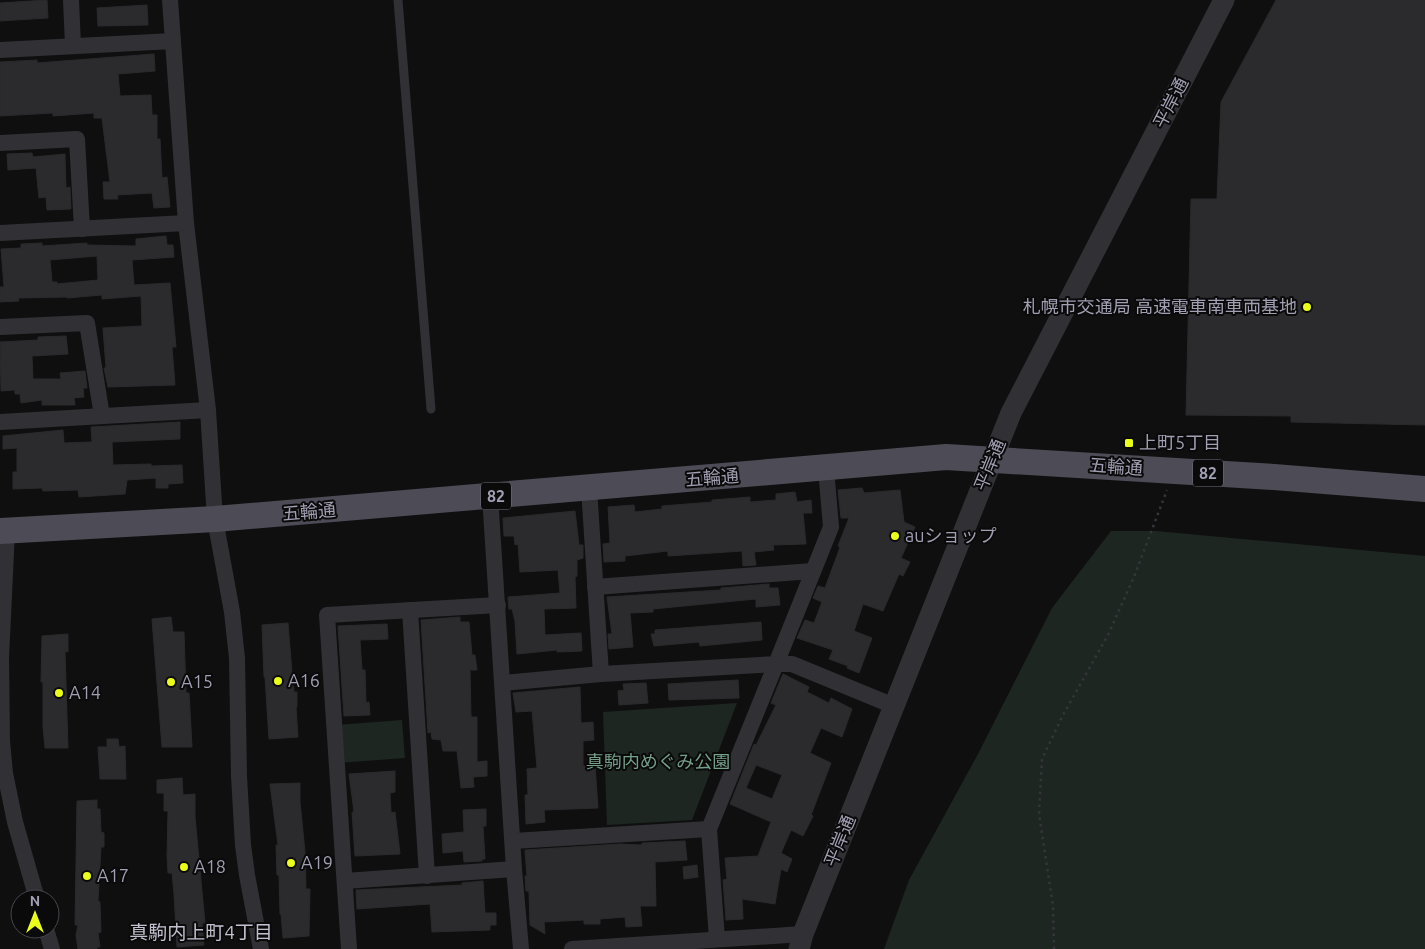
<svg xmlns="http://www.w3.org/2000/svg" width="1425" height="949" font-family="Ubuntu,'Noto Sans JP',sans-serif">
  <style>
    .green { fill: #1d2621 }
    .building { fill: #2b2a2d; stroke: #2a292c; fill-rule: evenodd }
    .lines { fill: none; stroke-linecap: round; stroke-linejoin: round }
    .path { stroke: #36353c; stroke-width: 2.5; stroke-dasharray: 2.5 4; stroke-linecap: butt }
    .service { stroke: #313035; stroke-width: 9 }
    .minor { stroke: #313035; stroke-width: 16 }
    .tertiary { stroke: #313035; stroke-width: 21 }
    .primary { stroke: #4d4b55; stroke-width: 26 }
    .poi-dot { fill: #eafe19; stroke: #0a0a0b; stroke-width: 2 }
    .labels { text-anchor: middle; stroke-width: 4; stroke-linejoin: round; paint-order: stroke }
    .shield { fill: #0a0a0b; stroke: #747280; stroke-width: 1 }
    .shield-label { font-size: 16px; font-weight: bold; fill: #a19fb2 }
    .street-label { font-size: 18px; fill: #a19fb2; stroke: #0a0a0b }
    .poi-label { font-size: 18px; fill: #a19fb2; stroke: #0a0a0b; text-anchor: start }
    .park-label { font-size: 18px; fill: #749f89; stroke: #0a0a0b }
    .neighbourhood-label { font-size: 19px; fill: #c2c0ce; stroke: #0a0a0b }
  </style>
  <rect width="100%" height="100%" fill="#0f0f10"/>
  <g class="green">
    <path d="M 1111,531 L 1156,531 L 1425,556 L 1425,949 L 884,949 L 909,880 L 978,754 L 1052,608 Z"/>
    <path d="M 737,703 L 692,820 L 607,825 L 603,712 Z"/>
    <path d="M 402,720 L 405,758 L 338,763 L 336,725 Z"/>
  </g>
  <g class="building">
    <path d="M 47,0 L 48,18 L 0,21 L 0,3 Z"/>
    <path d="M 1276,0 L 1425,0 L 1425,425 L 1291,422 L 1291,416 L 1186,415 L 1191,199 L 1217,199 L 1221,102 Z"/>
    <path d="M 147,5 L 148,25 L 98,26 L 97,8 Z"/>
    <path d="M 154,54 L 155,71 L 118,74 L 120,96 L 151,95 L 152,115 L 157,115 L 157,139 L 160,139 L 162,178 L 167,177 L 170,207 L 154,208 L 152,193 L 117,195 L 118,199 L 104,199 L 103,182 L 110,182 L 102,118 L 94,118 L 94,113 L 53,116 L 53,113 L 0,116 L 0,62 L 37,60 L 37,63 Z"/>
    <path d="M 32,153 L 33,157 L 65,154 L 66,188 L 70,187 L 71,209 L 47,210 L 46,197 L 39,198 L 36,168 L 8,170 L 7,154 Z"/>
    <path d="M 166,236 L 167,245 L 173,245 L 174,257 L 132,260 L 134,285 L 170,283 L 176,347 L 172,347 L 175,385 L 108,387 L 104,368 L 106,368 L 103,328 L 142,326 L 141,296 L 102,299 L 102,295 L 67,298 L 67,297 L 18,298 L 19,301 L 0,302 L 0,287 L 4,287 L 1,249 L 21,248 L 21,244 L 42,243 L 42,246 L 87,243 L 87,245 L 136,246 L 136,239 ZM 97,256 L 98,280 L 57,284 L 57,282 L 52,282 L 50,260 Z"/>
    <path d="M 66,336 L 68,354 L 32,356 L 33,379 L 61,379 L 60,373 L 85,371 L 87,388 L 83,388 L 84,397 L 74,398 L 75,405 L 42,405 L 42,400 L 21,403 L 20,394 L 15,394 L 15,390 L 1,391 L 0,342 L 38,340 L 38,337 Z"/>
    <path d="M 180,422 L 180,439 L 112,442 L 113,465 L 151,464 L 151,466 L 182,465 L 183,483 L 168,484 L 168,488 L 156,488 L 156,478 L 127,480 L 125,494 L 79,497 L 78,490 L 43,491 L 42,488 L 13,489 L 13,472 L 17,472 L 17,448 L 3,449 L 3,436 L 63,430 L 64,443 L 92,442 L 91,427 Z"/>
    <path d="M 862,488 L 864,493 L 900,490 L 904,522 L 915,527 L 901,558 L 910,562 L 903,576 L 899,574 L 883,611 L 863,604 L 854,631 L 872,638 L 859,673 L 847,668 L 848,666 L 829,659 L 833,650 L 797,638 L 805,620 L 814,623 L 822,602 L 813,598 L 818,586 L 825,588 L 838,553 L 840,547 L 838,546 L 849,518 L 841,518 L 838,490 Z"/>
    <path d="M 795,492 L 797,502 L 811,500 L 812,513 L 803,513 L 806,544 L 773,545 L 774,550 L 754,552 L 756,565 L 743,566 L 742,551 L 668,556 L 668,551 L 625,556 L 625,561 L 604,562 L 603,544 L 610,543 L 608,507 L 634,505 L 635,512 L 662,509 L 662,506 L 712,502 L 712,500 L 750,497 L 750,502 L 776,500 L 776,494 Z"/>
    <path d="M 575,511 L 579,545 L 583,545 L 583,558 L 577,560 L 577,576 L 575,577 L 576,608 L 544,609 L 545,635 L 581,633 L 582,651 L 557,652 L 557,650 L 517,654 L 515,621 L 512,609 L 509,609 L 508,597 L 560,593 L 558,570 L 520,572 L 518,544 L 515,545 L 514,536 L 504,536 L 503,518 Z"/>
    <path d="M 769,584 L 769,588 L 778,588 L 780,605 L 756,607 L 756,599 L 653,609 L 653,612 L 630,613 L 633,647 L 609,649 L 608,634 L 612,634 L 607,597 L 721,590 L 721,588 Z"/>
    <path d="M 171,617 L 173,632 L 184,632 L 186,693 L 189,693 L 192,747 L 162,747 L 152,619 Z"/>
    <path d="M 460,617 L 460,622 L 469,622 L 472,655 L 475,655 L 477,670 L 470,670 L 471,717 L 477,717 L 477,762 L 487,761 L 487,776 L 473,777 L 474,787 L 461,788 L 457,751 L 443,751 L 441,740 L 432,739 L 431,732 L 428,733 L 421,620 Z"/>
    <path d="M 761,622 L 762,640 L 700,646 L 699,642 L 654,646 L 651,634 L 655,634 L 655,630 Z"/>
    <path d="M 288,623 L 293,685 L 294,692 L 297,692 L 297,707 L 296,707 L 298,737 L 269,739 L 265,677 L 264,677 L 262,625 Z"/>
    <path d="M 387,624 L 388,639 L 360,640 L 362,670 L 365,670 L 366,703 L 369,702 L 370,715 L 344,716 L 338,626 Z"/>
    <path d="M 68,634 L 68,652 L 65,651 L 68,748 L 45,748 L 43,727 L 43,682 L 41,682 L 42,636 Z"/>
    <path d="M 783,674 L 809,687 L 807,692 L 829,703 L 831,698 L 852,709 L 842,737 L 821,728 L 810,753 L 831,763 L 811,815 L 813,816 L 803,836 L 791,830 L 781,853 L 792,859 L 787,872 L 781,869 L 775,904 L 742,899 L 743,919 L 726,920 L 723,880 L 727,879 L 725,858 L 758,856 L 771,822 L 730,804 L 754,744 L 756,745 L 776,705 L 771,703 ZM 756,765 L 782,775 L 772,799 L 746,788 Z"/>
    <path d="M 738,680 L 739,698 L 669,700 L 668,684 Z"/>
    <path d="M 646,683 L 648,703 L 619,705 L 618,691 L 624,690 L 623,684 Z"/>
    <path d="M 580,687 L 581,723 L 593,722 L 594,740 L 583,741 L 583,766 L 595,765 L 598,808 L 544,810 L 545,822 L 526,824 L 525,795 L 528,795 L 527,769 L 537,768 L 532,711 L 516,712 L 513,693 Z"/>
    <path d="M 107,739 L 118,739 L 119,747 L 125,746 L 126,779 L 100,779 L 98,747 L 107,747 Z"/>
    <path d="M 395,771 L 395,792 L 390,793 L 391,813 L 395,812 L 400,854 L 355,856 L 352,812 L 354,812 L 349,774 Z"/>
    <path d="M 182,778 L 183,795 L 195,794 L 195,817 L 205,923 L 202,923 L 204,945 L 177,947 L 174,894 L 172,873 L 168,873 L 167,856 L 168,811 L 164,811 L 164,793 L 157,793 L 157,780 Z"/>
    <path d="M 300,783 L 300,802 L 305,852 L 306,889 L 310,889 L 309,936 L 283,938 L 281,914 L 280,914 L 279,875 L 277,875 L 276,845 L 278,845 L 270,784 Z"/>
    <path d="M 97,800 L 97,809 L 100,809 L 101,832 L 104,833 L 104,847 L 101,847 L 98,901 L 100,902 L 101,932 L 98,933 L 100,947 L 97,947 L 97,949 L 78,949 L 76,935 L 78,925 L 75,925 L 77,801 Z"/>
    <path d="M 486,809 L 486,826 L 483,826 L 485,859 L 482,859 L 482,861 L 464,862 L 463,851 L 443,853 L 442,834 L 464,832 L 463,810 Z"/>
    <path d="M 685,841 L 687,860 L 655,862 L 656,906 L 640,906 L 642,926 L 626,927 L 625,917 L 600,919 L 600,924 L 584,924 L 584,920 L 544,922 L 545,934 L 530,925 L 529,891 L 526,891 L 525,876 L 527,876 L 525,850 L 620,844 L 642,845 L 642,843 Z"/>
    <path d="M 697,865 L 698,877 L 684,879 L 683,867 Z"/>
    <path d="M 483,881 L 485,913 L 496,913 L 496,925 L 490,925 L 490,930 L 432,932 L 430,904 L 357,909 L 356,890 L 462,885 L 462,883 Z"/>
  </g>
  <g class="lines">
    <path class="path" d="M 1054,949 L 1053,906 L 1039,814 L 1042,759 L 1063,715 L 1108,635 L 1134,577 L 1167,490"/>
    <path class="service" d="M 398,0 L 431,409"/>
    <g class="minor">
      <path d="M 71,0 L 73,45"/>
      <path d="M 170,0 L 186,223 L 208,410 L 215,519 L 232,612 L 237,658 L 239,776 L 243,845 L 247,875 L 261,949"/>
      <path d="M 0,50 L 173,41"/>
      <path d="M 0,143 L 77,139 L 82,229"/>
      <path d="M 0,233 L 186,223"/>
      <path d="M 0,327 L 87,323 L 102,416"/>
      <path d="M 0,422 L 208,410"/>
      <path d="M 589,488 L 601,674"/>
      <path d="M 490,496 L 514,869 L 521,949"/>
      <path d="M 7,531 L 1,658 L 2,741 L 5,773 L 15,822 L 37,899"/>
      <path d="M 595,587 L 813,571"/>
      <path d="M 410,610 L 427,876"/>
      <path d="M 503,683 L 601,674 L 776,664 L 831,527 L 826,468"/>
      <path d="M 513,841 L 709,829"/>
      <path d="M 345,881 L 514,869"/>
      <path d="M 46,929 L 52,949"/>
      <path d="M 717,939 L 709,829 L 776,664 L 792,664 L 894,706"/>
      <path d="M 349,949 L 327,615 L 498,605"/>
      <path d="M 572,949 L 803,934"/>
    </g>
    <path class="tertiary" d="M 799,949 L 803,934 L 1011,413 L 1224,0"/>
    <path class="primary" d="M 0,531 L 215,519 L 946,457 L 1274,477 L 1425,489"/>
  </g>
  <g class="poi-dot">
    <circle cx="1307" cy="307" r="5"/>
    <rect x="1124" y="438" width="10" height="10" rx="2.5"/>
    <circle cx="895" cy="536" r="5"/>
    <circle cx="278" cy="681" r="5"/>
    <circle cx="171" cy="682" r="5"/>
    <circle cx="59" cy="693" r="5"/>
    <circle cx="291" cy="863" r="5"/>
    <circle cx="184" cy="867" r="5"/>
    <circle cx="87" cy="876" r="5"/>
  </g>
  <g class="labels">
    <g class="shield">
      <rect x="1193" y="459.5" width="30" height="27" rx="4"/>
      <rect x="481" y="482.5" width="30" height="27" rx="4"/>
    </g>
    <g class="shield-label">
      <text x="1208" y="479">82</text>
      <text x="496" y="502">82</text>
    </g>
    <g class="street-label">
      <text transform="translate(1171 103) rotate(-63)" y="6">平岸通</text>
      <text transform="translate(990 465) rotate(-68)" y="6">平岸通</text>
      <text transform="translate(1116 467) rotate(4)" y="6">五輪通</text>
      <text transform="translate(712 478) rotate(-5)" y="6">五輪通</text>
      <text transform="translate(309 512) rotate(-5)" y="6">五輪通</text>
      <text transform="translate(840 841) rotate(-68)" y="6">平岸通</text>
    </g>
    <g class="poi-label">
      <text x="1297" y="313" text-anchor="end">札幌市交通局 高速電車南車両基地</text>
      <text x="1139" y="449">上町5丁目</text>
      <text x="905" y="542">auショップ</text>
      <text x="288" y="687">A16</text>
      <text x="181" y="688">A15</text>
      <text x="69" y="699">A14</text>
      <text x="301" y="869">A19</text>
      <text x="194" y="873">A18</text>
      <text x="97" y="882">A17</text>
    </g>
    <g class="park-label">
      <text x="658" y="768">真駒内めぐみ公園</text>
    </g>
    <g class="neighbourhood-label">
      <text x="201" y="939">真駒内上町4丁目</text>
    </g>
  </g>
  <g transform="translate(35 914)"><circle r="24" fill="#0a0a0b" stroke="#46464e"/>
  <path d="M0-4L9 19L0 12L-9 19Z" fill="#eafe19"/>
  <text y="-8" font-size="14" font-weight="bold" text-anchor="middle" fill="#a19fb2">N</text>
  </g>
</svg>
